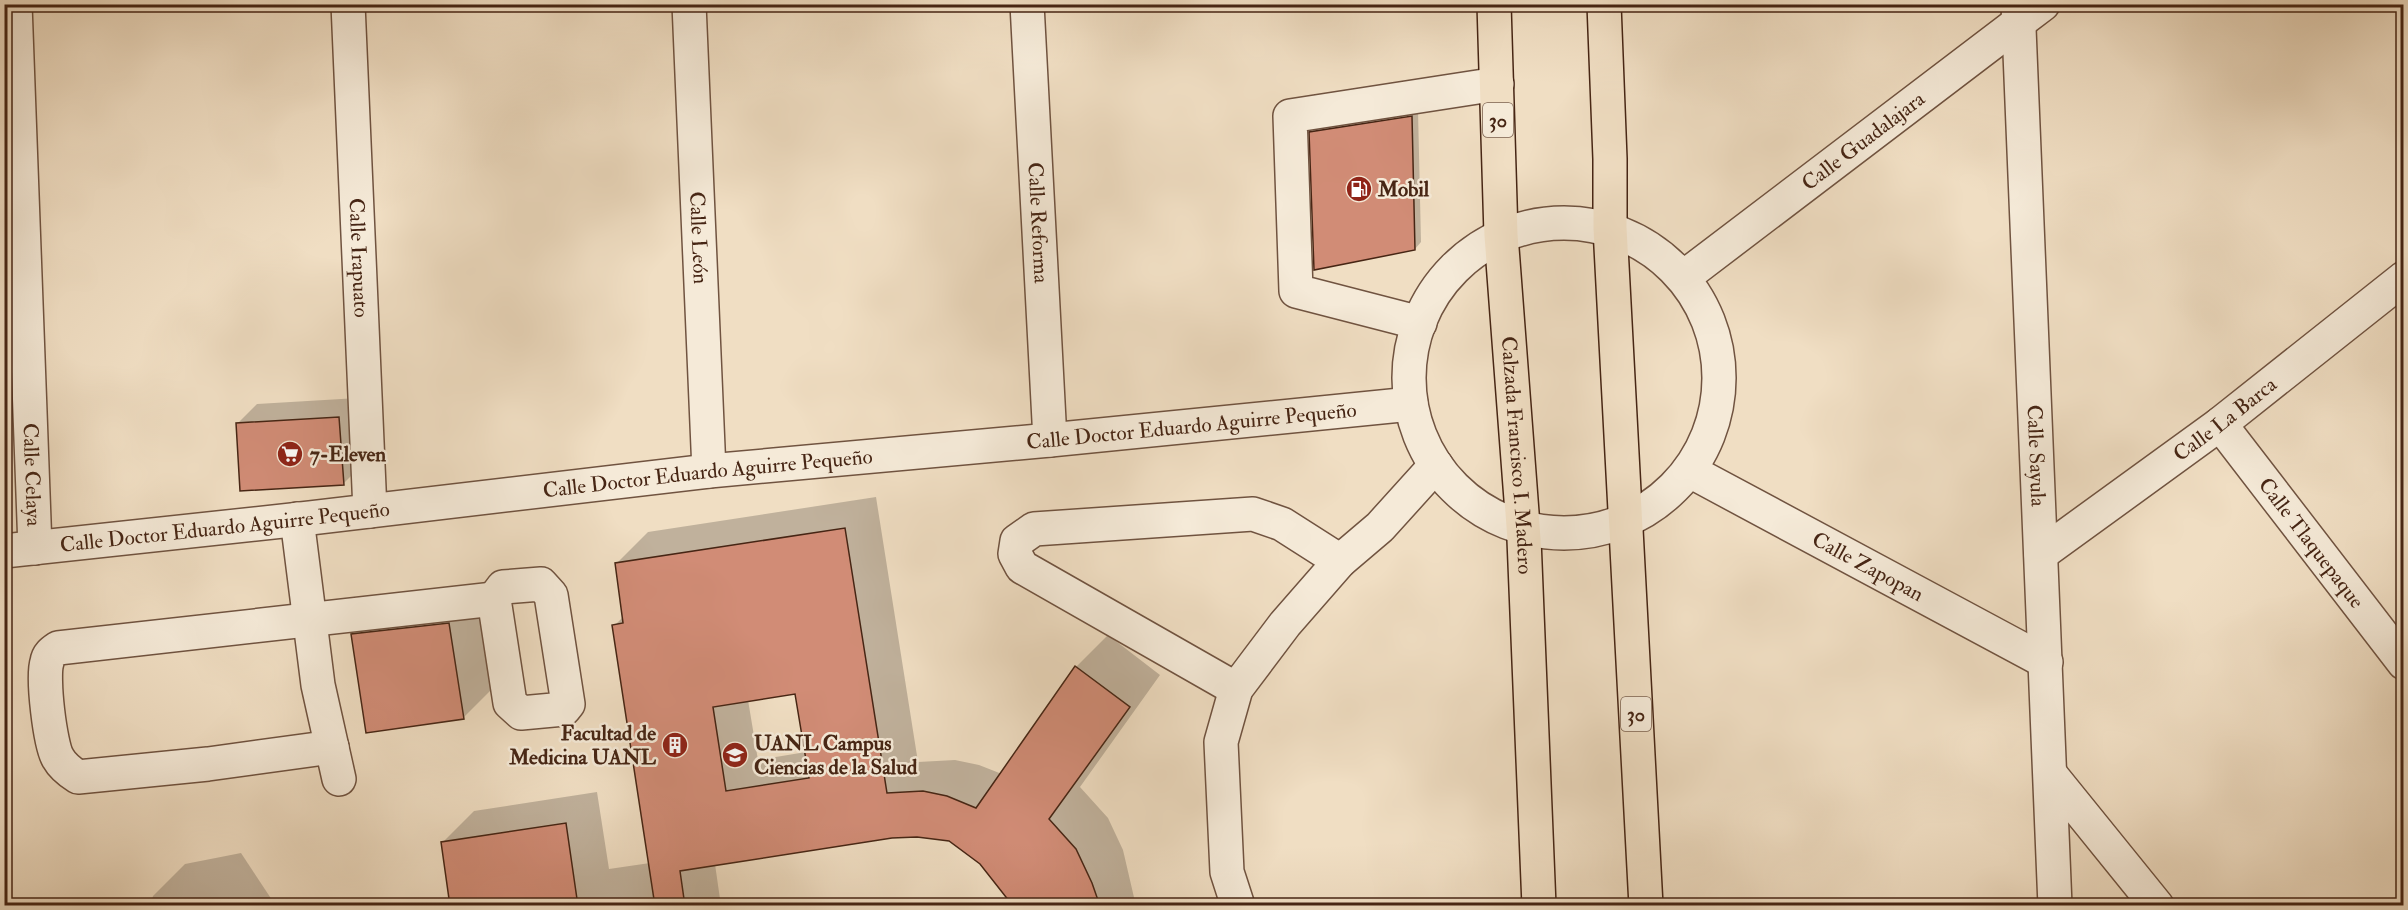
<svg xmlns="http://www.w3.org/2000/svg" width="2408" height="910" font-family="'IM FELL Double Pica',serif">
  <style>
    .shadow { fill: #0003; fill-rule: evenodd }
    .building { fill: #d18c76; stroke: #462514; stroke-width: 1.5; fill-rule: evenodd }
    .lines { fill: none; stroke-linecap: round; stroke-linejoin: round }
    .minor-casing { stroke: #705340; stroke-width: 36 }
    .major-casing { stroke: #462514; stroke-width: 36 }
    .minor { stroke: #f5ead8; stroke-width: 33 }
    .major { stroke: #f0dec3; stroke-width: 33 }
    .labels { text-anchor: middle; stroke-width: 5; stroke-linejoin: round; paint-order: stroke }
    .shield { fill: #f5ead8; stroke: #7a604f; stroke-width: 1.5 }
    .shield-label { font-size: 20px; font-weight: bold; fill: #462514 }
    .street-label { font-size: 21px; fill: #462514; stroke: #f5ead8 }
    .poi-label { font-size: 21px; font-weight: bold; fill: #462514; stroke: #f5ead8; text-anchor: start }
  </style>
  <rect width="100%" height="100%" fill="#f0dec3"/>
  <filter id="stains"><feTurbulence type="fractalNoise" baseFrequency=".00333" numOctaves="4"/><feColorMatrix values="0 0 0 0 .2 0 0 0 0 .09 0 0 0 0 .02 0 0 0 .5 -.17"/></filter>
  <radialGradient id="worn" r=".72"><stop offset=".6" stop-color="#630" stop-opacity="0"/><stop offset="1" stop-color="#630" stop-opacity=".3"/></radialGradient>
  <g class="shadow">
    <path d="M 1418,110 L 1421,242 L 1415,249 L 1311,133 L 1317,126 Z"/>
    <path d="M 358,398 L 363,464 L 344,483 L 237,424 L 257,404 Z"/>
    <path d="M 876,497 L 918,762 L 955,760 L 979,765 L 1002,774 L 1076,667 L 1108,635 L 1160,675 L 1080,787 L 1108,818 L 1123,850 L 1136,906 L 1012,906 L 1009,898 L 981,863 L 950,840 L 917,835 L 892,836 L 715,864 L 721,906 L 452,906 L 442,843 L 474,811 L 597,792 L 609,869 L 650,863 L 614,626 L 624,616 L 616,564 L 648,532 ZM 797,692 L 806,752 L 758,760 L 748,700 Z"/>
    <path d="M 481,592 L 495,686 L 463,718 L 353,634 L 385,603 Z"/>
    <path d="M 241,853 L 276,906 L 150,906 L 153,896 L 185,864 Z"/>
    <path d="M 366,903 L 368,906 L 348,906 Z"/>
  </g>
  <g class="building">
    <path d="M 1412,116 L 1415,250 L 1314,270 L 1309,132 Z"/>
    <path d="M 339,417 L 344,485 L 240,491 L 236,423 Z"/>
    <path d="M 845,528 L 887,793 L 923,791 L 947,796 L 976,808 L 1075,666 L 1130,707 L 1049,819 L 1076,849 L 1092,883 L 1100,906 L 1013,906 L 980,864 L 949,841 L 917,837 L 892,838 L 680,871 L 685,906 L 655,906 L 612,625 L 623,623 L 615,563 ZM 795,694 L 809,778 L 726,791 L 713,707 Z"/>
    <path d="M 449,623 L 464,719 L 366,733 L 351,634 Z"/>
    <path d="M 566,823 L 578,906 L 450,906 L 441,842 Z"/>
  </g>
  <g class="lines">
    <g class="minor-casing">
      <g id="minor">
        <path id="s1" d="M 15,4 L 35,548"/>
        <path id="s2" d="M 348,4 L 370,511"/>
        <path id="s3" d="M 689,4 L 709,471"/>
        <path id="s4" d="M 1027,4 L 1050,440"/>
        <path id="s5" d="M 2018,4 L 2055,906"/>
        <circle cx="1564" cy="378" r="155"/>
        <path id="s6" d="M 1684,277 L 2043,4"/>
        <path d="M 1420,323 L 1296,291 L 1290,116 L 1497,84"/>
        <path id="s7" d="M 2220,424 L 2404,663"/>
        <path id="s8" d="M 1690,471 L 2046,662"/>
        <path d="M 297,519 L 318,685 L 339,779"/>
        <path id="s9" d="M 4,551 L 310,518 L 709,471 L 1050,440 L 1411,404"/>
        <path id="s10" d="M 2041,554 L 2220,424 L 2404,278"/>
        <path d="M 541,584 L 551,595 L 568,704 L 564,709 L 521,713 L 510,703 L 494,599 L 503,587 Z"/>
        <path d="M 1236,689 L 1022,567 L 1015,554 L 1017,541 L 1034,529 L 1253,514 L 1282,524 L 1340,561"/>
        <path d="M 332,747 L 208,764 L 78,777 C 70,772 63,767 58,758 C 50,745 42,677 47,662 C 48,655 52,652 58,648 L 494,599"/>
        <path d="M 2051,775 L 2157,906"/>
        <path d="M 1238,906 L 1227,872 L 1221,742 L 1236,689 L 1285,624 L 1340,561 L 1380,527 L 1436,465"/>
      </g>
    </g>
    <g class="major-casing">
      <g id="major">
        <path id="s11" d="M 1494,4 L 1501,235 L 1524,539 L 1539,906"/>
        <path d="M 1604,4 L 1610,159 L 1610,228 L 1646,906"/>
      </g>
    </g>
    <use href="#minor" class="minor"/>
    <use href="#major" class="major"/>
  </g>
  <defs>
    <g id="fuel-disc" transform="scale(1.35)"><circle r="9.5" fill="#8f2418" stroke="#f5ead8"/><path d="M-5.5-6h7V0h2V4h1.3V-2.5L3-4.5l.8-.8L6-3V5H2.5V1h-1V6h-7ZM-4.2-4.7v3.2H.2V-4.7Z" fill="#fff"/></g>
    <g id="supermarket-disc" transform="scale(1.35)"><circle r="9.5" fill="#8f2418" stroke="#f5ead8"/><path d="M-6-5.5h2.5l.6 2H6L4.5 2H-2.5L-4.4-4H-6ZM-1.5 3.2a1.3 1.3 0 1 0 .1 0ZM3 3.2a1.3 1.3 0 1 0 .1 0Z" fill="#fff"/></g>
    <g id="building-disc" transform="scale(1.35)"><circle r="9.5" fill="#8f2418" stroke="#f5ead8"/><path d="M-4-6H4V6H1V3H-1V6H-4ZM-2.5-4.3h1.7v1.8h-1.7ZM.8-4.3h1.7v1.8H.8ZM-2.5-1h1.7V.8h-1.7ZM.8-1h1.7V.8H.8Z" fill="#fff"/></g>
    <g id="university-disc" transform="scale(1.35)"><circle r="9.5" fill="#8f2418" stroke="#f5ead8"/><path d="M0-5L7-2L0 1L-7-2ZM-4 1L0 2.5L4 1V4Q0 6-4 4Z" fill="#fff"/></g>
  </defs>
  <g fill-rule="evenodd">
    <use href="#fuel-disc" x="1359" y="189"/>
    <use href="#supermarket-disc" x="290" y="454"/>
    <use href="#building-disc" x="675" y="745"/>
    <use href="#university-disc" x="735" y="755"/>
  </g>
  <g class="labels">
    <g class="shield">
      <rect x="1483" y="103" width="30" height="34" rx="4.5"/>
      <rect x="1621" y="697" width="30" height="34" rx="4.5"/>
    </g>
    <g class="shield-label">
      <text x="1498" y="127">30</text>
      <text x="1636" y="721">30</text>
    </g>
    <g class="street-label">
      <text dy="7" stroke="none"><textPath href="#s6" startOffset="225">Calle Guadalajara</textPath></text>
      <text dy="7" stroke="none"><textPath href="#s4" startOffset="219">Calle Reforma</textPath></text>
      <text dy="7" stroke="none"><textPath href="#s3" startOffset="234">Calle León</textPath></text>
      <text dy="7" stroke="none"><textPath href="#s2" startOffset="254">Calle Irapuato</textPath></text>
      <text dy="7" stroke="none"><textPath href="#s10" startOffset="228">Calle La Barca</textPath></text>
      <text dy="7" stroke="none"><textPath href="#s9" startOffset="1194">Calle Doctor Eduardo Aguirre Pequeño</textPath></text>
      <text dy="7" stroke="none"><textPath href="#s11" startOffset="452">Calzada Francisco I. Madero</textPath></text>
      <text dy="7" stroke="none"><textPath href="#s5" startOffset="452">Calle Sayula</textPath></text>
      <text dy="7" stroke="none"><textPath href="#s1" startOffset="471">Calle Celaya</textPath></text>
      <text dy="7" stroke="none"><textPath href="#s9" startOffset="708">Calle Doctor Eduardo Aguirre Pequeño</textPath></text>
      <text dy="7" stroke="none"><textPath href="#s9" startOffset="222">Calle Doctor Eduardo Aguirre Pequeño</textPath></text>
      <text dy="7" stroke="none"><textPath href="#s7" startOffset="150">Calle Tlaquepaque</textPath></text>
      <text dy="7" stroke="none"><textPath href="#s8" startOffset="202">Calle Zapopan</textPath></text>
    </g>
    <g class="poi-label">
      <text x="1378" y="196">Mobil</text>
      <text x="310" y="461">7-Eleven</text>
      <text x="656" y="740" text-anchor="end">Facultad de<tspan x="656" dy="24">Medicina UANL</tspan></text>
      <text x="754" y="750">UANL Campus<tspan x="754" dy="24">Ciencias de la Salud</tspan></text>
    </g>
  </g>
  <rect width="2408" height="910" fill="none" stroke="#f0dec3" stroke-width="24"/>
  <rect x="6" y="6" width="2396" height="898" fill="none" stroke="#462514" stroke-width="3"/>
  <rect x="12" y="12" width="2384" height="886" fill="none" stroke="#462514" stroke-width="1.5"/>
  <rect width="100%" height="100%" filter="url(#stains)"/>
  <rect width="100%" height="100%" fill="url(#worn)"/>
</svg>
